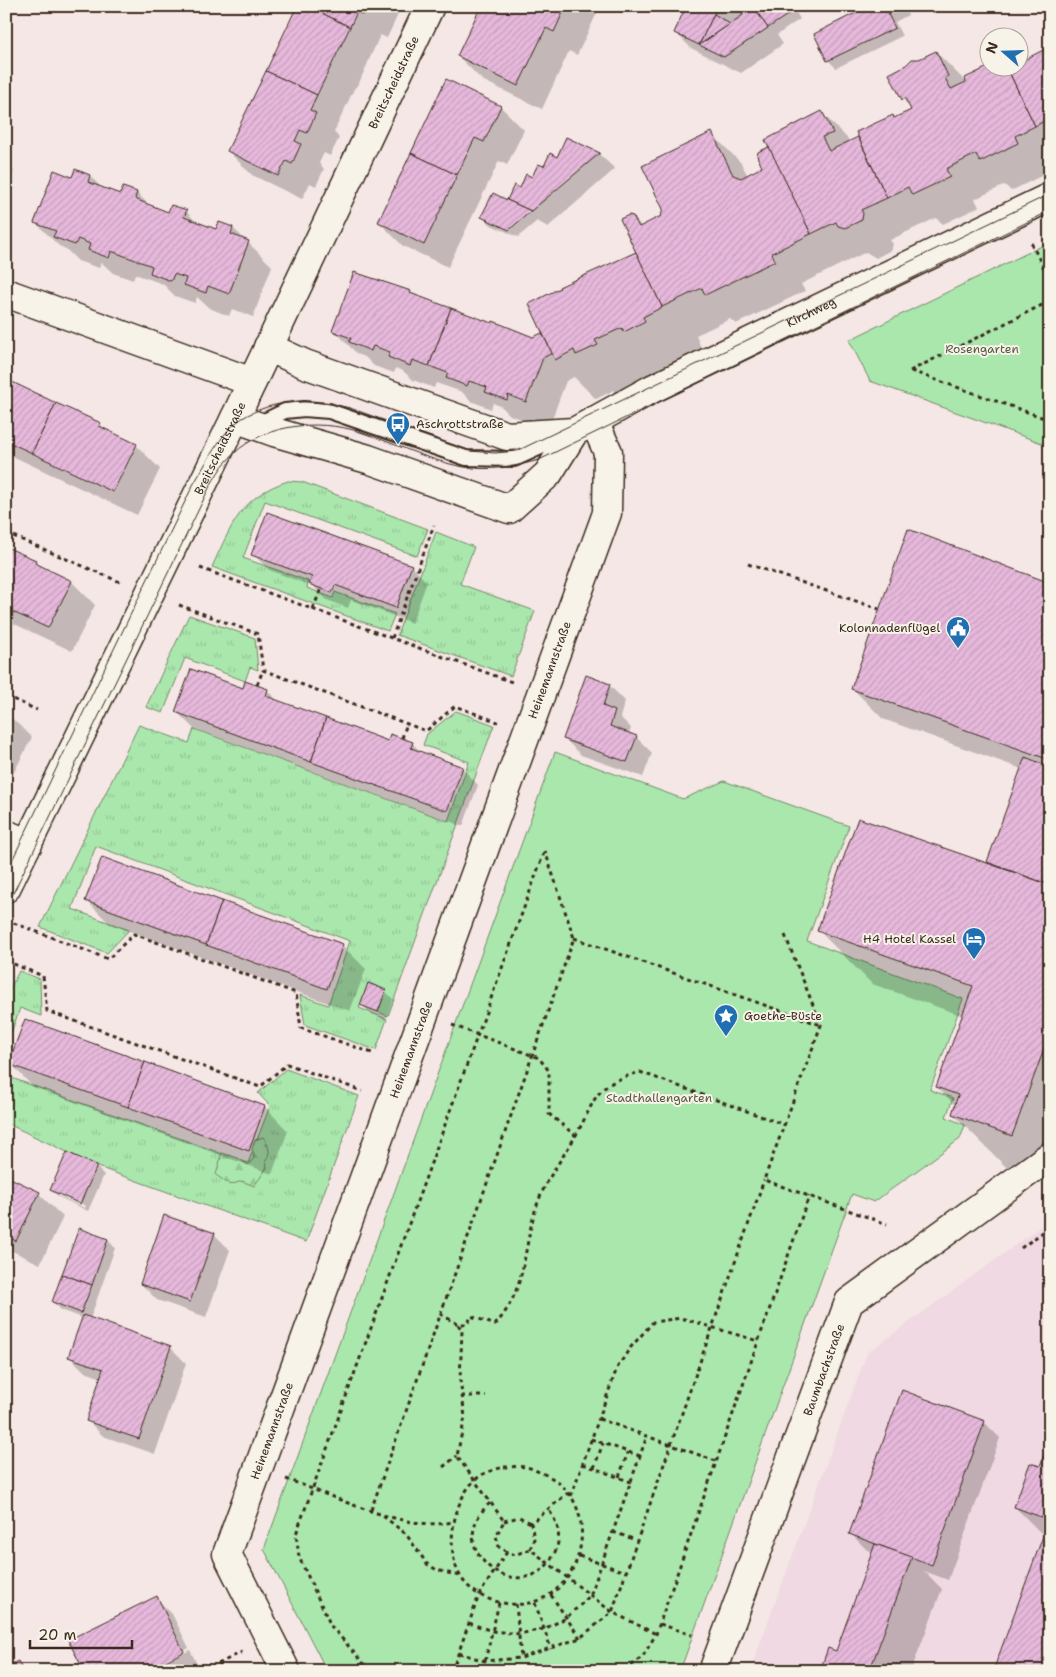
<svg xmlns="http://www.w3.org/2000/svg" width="1056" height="1677" font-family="'Shantell Sans',sans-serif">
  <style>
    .built { fill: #f0d9e2 }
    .grass { fill: url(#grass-tufts); stroke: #728866 }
    .forest { fill: url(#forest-firs); stroke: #728866 }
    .green { fill: #aae7ad; stroke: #728866 }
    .shadow { fill: #0003; fill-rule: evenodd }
    .building { fill: url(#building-hatch); stroke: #3b2a1e }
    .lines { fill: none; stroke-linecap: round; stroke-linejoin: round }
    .service-casing { stroke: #3b2a1e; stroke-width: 18 }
    .minor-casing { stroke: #3b2a1e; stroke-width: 31 }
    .secondary-casing { stroke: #3b2a1e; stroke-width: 31 }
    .path { stroke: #3b2a1e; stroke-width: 3; stroke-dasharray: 4 4; stroke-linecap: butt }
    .service { stroke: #f7f3e8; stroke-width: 14 }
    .minor { stroke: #f7f3e8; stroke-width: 28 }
    .secondary { stroke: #f7f3e8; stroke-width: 28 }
    .tram { stroke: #3b2a1e; stroke-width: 1 }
    .labels { text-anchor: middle; stroke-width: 4; stroke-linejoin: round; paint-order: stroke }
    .street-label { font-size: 12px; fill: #3b2a1e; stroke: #f7f3e8 }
    .park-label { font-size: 12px; fill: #575942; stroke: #f7f3e8 }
    .poi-label { font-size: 12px; fill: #3b2a1e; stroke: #f7f3e8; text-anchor: start }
  </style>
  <defs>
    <pattern id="grass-tufts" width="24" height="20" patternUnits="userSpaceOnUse" patternTransform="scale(1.25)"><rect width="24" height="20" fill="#aae7ad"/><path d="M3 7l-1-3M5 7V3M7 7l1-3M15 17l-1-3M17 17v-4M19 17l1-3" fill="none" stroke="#93c694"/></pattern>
    <pattern id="forest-firs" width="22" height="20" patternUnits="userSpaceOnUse" patternTransform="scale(1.25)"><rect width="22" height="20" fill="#aae7ad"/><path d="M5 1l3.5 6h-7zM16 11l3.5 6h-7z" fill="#93c694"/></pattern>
    <pattern id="building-hatch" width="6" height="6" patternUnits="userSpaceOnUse" patternTransform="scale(1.25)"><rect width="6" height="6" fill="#e6b8db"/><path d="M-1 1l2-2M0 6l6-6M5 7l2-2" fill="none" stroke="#c69ebc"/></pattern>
  </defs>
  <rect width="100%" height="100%" fill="#f4e7e5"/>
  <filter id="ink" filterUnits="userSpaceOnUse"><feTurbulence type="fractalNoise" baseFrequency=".02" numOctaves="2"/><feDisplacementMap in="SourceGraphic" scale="10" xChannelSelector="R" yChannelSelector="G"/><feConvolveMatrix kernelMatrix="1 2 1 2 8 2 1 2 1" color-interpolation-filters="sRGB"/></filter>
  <g filter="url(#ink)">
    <path class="built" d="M 1050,1220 L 1050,1671 L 750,1671 L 867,1353 Z"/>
    <g class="grass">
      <path d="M 288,481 L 302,482 L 428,529 L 417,556 L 265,501 L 243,558 L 308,581 L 307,588 L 333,598 L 335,592 L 395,614 L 388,631 L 212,567 C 231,526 241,496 288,481 Z"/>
      <path d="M 436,532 L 474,547 L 460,584 L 535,611 L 511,676 L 397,635 Z"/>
      <path d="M 189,615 L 255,638 L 258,670 L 250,667 L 245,681 L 185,658 L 163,713 L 146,707 Z"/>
      <path d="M 456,711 L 494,725 L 388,1016 L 378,1012 L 386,990 L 369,983 L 359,1008 L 387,1019 L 376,1050 L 305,1025 L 300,995 L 328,1005 L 350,941 L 96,846 L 72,909 L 129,930 L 107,953 L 40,927 L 139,725 L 189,743 L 194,729 L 448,821 L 469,762 L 423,745 L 427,734 Z"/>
      <path d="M 19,971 L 40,979 L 41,1016 L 20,1008 L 6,1047 L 6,997 Z"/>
      <path d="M 286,1069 L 359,1096 L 306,1242 L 101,1168 L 6,1123 L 6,1076 L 248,1163 L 270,1106 L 258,1093 Z"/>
    </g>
    <path class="forest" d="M 263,1137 C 268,1144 272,1152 266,1160 L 267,1168 L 254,1186 L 242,1181 L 230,1185 L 216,1175 L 222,1153 L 238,1158 L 248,1165 L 254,1158 L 252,1149 L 255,1140 Z"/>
    <g class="green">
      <path d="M 1050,242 L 1050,446 L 870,381 L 849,340 Z"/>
      <path d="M 555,752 L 683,799 L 724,781 L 849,826 L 807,941 L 963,999 L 930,1090 L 953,1098 L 946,1117 L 965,1125 L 960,1139 L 874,1202 L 852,1194 L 680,1671 L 327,1671 L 264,1549 Z"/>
    </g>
    <g class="shadow">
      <path d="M 298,6 L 402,6 L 387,38 L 380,35 L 359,83 L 354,89 L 334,132 L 339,138 L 330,156 L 324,153 L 319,163 L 324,169 L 316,186 L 310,183 L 302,199 L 252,175 L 228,151 Z"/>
      <path d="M 482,6 L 593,6 L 598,11 L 577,55 L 569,51 L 542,109 L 482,80 L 458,56 Z"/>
      <path d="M 688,6 L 792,6 L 800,19 L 777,35 L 783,44 L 741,73 L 691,48 L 675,32 Z"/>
      <path d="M 872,6 L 904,6 L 908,15 L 895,22 L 902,36 L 836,68 L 828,60 Z"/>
      <path d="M 1048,49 L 1050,163 L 1044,166 L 1047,173 L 1011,191 L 1005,185 L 975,199 L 979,207 L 943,224 L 936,218 L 890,240 L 893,244 L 891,250 L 876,258 L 866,252 L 801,284 L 805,291 L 736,324 L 730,319 L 696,335 L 701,348 L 682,357 L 684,361 L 665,371 L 662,368 L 635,381 L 637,385 L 617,394 L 614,390 L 596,399 L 574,377 L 566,381 L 550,424 L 532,418 L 530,422 L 510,415 L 502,407 L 493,403 L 491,409 L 471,401 L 462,392 L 436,383 L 434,388 L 413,380 L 403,371 L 396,368 L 394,373 L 374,366 L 365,357 L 357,354 L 334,330 L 410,292 L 414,295 L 533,338 L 542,335 L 546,339 L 639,257 L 633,217 L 642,227 L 663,217 L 711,133 L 741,163 L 748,176 L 764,167 L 770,147 L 822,113 L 851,142 L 893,116 L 895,119 L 912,111 L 903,99 L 919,60 L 936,52 L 969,85 L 990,68 L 1018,68 Z"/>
      <path d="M 501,107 L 524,130 L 507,165 L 499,161 L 448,267 L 403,246 L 379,222 Z"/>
      <path d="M 599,154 L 615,169 L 548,227 L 537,221 L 518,237 L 491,225 L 483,217 L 507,201 L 558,159 Z"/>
      <path d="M 6,163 L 14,171 L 6,193 Z"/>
      <path d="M 90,176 L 103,189 L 121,196 L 137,193 L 150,206 L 169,213 L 186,211 L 198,224 L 217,231 L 233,228 L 272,266 L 253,317 L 232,309 L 229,316 L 209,308 L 197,297 L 195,303 L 175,296 L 163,284 L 135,274 L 133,280 L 113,273 L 101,262 L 99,268 L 78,261 L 66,249 L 59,246 L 36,223 L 73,178 Z"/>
      <path d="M 6,381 L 100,424 L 107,431 L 136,445 L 160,469 L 137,515 L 6,453 Z"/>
      <path d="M 6,547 L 72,582 L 95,605 L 72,651 L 6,620 Z"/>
      <path d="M 253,554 L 411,566 L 427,582 L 412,623 L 351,600 L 348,608 L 327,600 L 314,587 L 269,570 Z"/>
      <path d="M 1050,584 L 1050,1183 L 1006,1167 L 953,1114 L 956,1106 L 937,1087 L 963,1016 L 872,984 L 819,931 L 994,866 L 989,861 L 1022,769 L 883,719 L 853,689 Z"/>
      <path d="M 609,685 L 625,701 L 620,717 L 631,728 L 629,734 L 636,737 L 652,753 L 643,777 L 581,755 L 565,739 Z"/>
      <path d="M 268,691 L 280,703 L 389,743 L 412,743 L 424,755 L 462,768 L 478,785 L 463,826 L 193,728 L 177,712 Z"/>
      <path d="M 6,713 L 32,737 L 8,784 L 6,783 Z"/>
      <path d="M 87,901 L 342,945 L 366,969 L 350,1011 L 110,924 Z"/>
      <path d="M 385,991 L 393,999 L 386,1019 L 370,1013 L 362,1005 Z"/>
      <path d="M 10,1063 L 265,1107 L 288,1131 L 272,1174 L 33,1087 Z"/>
      <path d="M 96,1167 L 104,1175 L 88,1211 L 59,1197 L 51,1190 ZM 59,1193 L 86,1206 L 85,1208 L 59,1196 Z"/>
      <path d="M 6,1178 L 39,1194 L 63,1217 L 40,1264 L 6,1248 Z"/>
      <path d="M 214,1234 L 230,1250 L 206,1317 L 157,1300 L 141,1284 Z"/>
      <path d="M 108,1240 L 115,1248 L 90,1319 L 170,1347 L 186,1363 L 155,1454 L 103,1436 L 87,1420 L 102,1378 L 85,1372 L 69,1356 L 83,1318 L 61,1310 L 53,1302 Z"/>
      <path d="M 984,1422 L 1000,1438 L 948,1580 L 924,1571 L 942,1589 L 911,1671 L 821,1671 L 837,1652 L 874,1552 L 867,1550 L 851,1534 Z"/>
      <path d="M 1050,1442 L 1050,1671 L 1044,1536 L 1015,1507 L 1040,1468 Z"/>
      <path d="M 156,1598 L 172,1614 L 199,1668 L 193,1671 L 148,1671 L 190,1650 L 189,1648 L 143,1671 Z"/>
    </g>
    <g class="building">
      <path d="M 297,6 L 308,6 L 350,27 L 317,95 L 266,71 Z"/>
      <path d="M 308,6 L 367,6 L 363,15 L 357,12 L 350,27 Z"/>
      <path d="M 481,6 L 566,6 L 554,32 L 546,28 L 518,86 L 457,56 Z"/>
      <path d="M 686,6 L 718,6 L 699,45 L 674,33 Z"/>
      <path d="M 751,6 L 753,6 L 768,28 L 724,57 L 699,45 L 743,15 L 741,12 Z"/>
      <path d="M 753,6 L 790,6 L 793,11 L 768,28 Z"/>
      <path d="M 869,6 L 901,6 L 888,14 L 895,28 L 827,61 L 814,34 Z"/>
      <path d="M 1041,6 L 1050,6 L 1050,24 Z"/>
      <path d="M 714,14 L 730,24 L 699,45 Z"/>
      <path d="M 1049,47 L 1050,118 L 1035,126 L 1007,68 L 1018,68 L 1018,63 Z"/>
      <path d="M 936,51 L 948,76 L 945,78 L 951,89 L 966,82 L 965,78 L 988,67 L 1007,68 L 1035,126 L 1015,136 L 1018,143 L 980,162 L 976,154 L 946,169 L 950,177 L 912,195 L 908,187 L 887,198 L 856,132 L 893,115 L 894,118 L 911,110 L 905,98 L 902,100 L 889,74 L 906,65 L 912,59 L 919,59 Z"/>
      <path d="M 266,71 L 317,95 L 310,110 L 316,113 L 307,133 L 300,130 L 295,141 L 301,144 L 292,164 L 286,161 L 278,176 L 227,151 Z"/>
      <path d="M 446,79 L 501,106 L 484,142 L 475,138 L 457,175 L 411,153 Z"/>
      <path d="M 822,111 L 833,133 L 822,137 L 829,151 L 858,137 L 887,198 L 861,210 L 863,213 L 862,220 L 845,228 L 838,226 L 836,222 L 811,234 L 765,140 Z"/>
      <path d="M 712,132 L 733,175 L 741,178 L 762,167 L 757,156 L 758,152 L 769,147 L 811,234 L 772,253 L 775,261 L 705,295 L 702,288 L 662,307 L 620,219 L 629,215 L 633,216 L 639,227 L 661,216 L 663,209 L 642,166 Z"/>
      <path d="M 566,137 L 600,153 L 531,211 L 507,200 L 514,185 L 520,188 L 526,174 L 532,177 L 538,164 L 544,166 L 550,153 L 557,157 Z"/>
      <path d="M 411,153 L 457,175 L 424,245 L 378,222 Z"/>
      <path d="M 75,169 L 90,175 L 88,182 L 120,194 L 123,187 L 137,192 L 135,199 L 168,212 L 171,205 L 187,210 L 184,217 L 216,229 L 219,222 L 233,227 L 231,234 L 249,241 L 229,294 L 208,286 L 206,293 L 184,285 L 186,278 L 174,274 L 171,281 L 150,273 L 152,266 L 111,251 L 109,258 L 88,250 L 90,244 L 78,239 L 75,245 L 53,237 L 56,231 L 34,223 L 54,170 L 72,177 Z"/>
      <path d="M 493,193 L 507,200 L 531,211 L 509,230 L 481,217 Z"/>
      <path d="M 636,252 L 662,307 L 643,317 L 645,321 L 624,332 L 622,328 L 595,340 L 598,345 L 576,355 L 574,350 L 555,360 L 529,304 L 560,288 L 559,287 Z"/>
      <path d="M 354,272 L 411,291 L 410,293 L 451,308 L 429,366 L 412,360 L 410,366 L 388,357 L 390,352 L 373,346 L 371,351 L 349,342 L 351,338 L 332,331 Z"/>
      <path d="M 451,308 L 492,323 L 493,321 L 533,337 L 542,333 L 552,353 L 543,358 L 526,402 L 508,395 L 507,400 L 485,392 L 487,387 L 469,381 L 467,386 L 446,378 L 448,373 L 429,366 Z"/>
      <path d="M 6,379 L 56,403 L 32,453 L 6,441 Z"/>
      <path d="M 56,403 L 101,423 L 99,426 L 137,444 L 113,492 L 32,453 Z"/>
      <path d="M 267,512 L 412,565 L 396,608 L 335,585 L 332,593 L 309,584 L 312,577 L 251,555 Z"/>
      <path d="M 908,529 L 1050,583 L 1050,760 L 851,689 Z"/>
      <path d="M 6,547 L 36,560 L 35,563 L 72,581 L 48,628 L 6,609 Z"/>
      <path d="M 191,669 L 243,688 L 245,681 L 268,689 L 266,696 L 326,718 L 311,762 L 175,712 Z"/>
      <path d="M 586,675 L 610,684 L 603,706 L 615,711 L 610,726 L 637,736 L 627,762 L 563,739 Z"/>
      <path d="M 326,718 L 388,741 L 390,734 L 413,742 L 411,748 L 463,767 L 447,811 L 311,762 Z"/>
      <path d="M 1025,757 L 1048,766 L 1050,762 L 1050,885 L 987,862 Z"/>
      <path d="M 858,818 L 1050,885 L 1050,920 L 1043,937 L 1050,940 L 1050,1033 L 1012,1136 L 952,1114 L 958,1095 L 936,1087 L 973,986 L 817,931 Z"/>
      <path d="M 102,857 L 222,901 L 206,945 L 85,901 Z"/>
      <path d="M 222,901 L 343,944 L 327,989 L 206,945 Z"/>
      <path d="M 368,983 L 386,990 L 378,1012 L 360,1005 Z"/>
      <path d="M 25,1019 L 145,1062 L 128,1107 L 8,1064 Z"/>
      <path d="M 145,1062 L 265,1106 L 249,1151 L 128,1107 Z"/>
      <path d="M 67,1152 L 97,1166 L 80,1204 L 50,1190 Z"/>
      <path d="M 6,1176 L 40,1192 L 16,1241 L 6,1236 Z"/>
      <path d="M 164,1215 L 215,1233 L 190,1302 L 140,1284 Z"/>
      <path d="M 79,1228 L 108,1239 L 92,1285 L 62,1274 Z"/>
      <path d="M 62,1274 L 92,1285 L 81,1313 L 52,1302 Z"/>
      <path d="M 83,1315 L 171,1346 L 139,1439 L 86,1421 L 103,1369 L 68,1357 Z"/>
      <path d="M 902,1390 L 985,1421 L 932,1565 L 849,1534 Z"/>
      <path d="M 1050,1439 L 1050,1671 L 993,1671 L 1049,1520 L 1014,1507 L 1030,1463 L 1040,1466 Z"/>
      <path d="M 875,1544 L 912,1557 L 872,1664 L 891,1671 L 820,1671 L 828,1648 L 836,1651 Z"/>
      <path d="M 157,1596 L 184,1652 L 146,1671 L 84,1671 L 68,1640 Z"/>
      <path d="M 18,1661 L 23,1671 L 6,1671 L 6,1667 Z"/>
    </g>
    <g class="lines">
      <g class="service-casing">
        <path id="service" d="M 256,425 L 285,411 L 304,409 L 329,411 L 466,458 L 514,459 L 556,440"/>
      </g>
      <g class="minor-casing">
        <g id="minor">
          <path d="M 6,293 L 252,382"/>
          <path id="s1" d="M 268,347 L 305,364 L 507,436 L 574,432 L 652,389 L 1050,197"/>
          <path d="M 235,418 L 274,432 L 368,459 L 509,509 L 548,474 L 574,432"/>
          <path d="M 6,834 L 28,844"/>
          <path id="s2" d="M 286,1671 L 227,1554 L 607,513 L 608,452 L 594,421"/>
          <path id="s3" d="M 713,1671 L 849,1302 L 1050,1156"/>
        </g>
      </g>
      <g class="secondary-casing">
        <g id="secondary">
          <path id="s4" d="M 6,888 L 235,418 L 430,6"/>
        </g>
      </g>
      <g class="path">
        <path d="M 1031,243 L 1050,280"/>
        <path d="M 910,371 L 1050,301"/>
        <path d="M 911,371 L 1050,420"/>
        <path d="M 6,533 L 120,582"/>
        <path d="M 748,564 L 879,609"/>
        <path d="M 200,568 L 512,682"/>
        <path d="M 179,605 L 258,634 L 263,670 L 426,731 L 455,706 L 498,722"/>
        <path d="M 313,609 L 321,589"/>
        <path d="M 392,638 L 434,525"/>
        <path d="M 257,685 L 263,670"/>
        <path d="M 6,696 L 37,710"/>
        <path d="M 402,738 L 407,723"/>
        <path d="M 6,920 L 108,959 L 134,934 L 296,993 L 301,1028 L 375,1054"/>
        <path d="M 785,935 L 821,1025 L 764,1180 L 887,1224"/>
        <path d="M 574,938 L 821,1025"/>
        <path d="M 6,961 L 43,976 L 47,1011 L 260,1087 L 287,1064 L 362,1091"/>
        <path d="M 452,1025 L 539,1058 L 549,1071 L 549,1114 L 576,1136"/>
        <path d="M 1021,1248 L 1050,1227"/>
        <path d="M 440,1314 L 458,1324"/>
        <path d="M 461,1396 L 486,1396"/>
        <path d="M 599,1419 L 716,1461"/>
        <path d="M 591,1439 L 640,1456"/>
        <path d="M 583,1464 L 631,1482"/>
        <path d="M 443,1467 L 457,1456"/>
        <path d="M 504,1467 C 511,1467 519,1466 526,1467 C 532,1468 538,1472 544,1474 C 610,1503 583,1611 509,1604 C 493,1602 477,1596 466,1584 C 443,1559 451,1505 473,1482 C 481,1473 493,1470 504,1467 Z"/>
        <path d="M 594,1468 L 603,1443"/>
        <path d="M 619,1477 L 628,1452"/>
        <path d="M 286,1479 C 330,1494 410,1535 455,1521"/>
        <path d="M 571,1496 L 617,1368 L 630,1348 L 653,1322 L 681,1318 L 758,1341"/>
        <path d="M 490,1503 C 436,1551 527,1614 555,1552 C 562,1536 558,1523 548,1509"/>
        <path d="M 371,1510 L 574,938 L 545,851"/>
        <path d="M 383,1516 L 406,1534 L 427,1564 L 437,1570 L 459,1576"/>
        <path d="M 504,1521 L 519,1517 L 531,1523"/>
        <path d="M 613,1532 L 636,1540"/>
        <path d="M 530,1549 L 534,1539 L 531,1523 L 568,1493"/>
        <path d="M 507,1552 L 499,1547 L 496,1536 L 504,1521 L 457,1456 L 465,1417 L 460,1380 L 462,1331 L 458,1324 L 468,1324 L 471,1316 L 495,1325 C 530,1286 521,1244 540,1197 C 549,1175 564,1156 576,1135 C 598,1096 592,1086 640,1072 L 785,1125"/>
        <path d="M 579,1556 L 625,1572"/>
        <path d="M 551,1595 L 580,1638"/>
        <path d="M 535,1603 L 551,1649"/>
        <path d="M 516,1604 L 521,1658"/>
        <path d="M 469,1623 L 492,1631 L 519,1634 L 544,1629 L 566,1618 L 590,1596 L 647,1436"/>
        <path d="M 660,1624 L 692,1635"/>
        <path d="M 459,1653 L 485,1661 L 521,1658 L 580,1638 L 612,1612 L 764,1180"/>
        <path d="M 485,1661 L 499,1603"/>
        <path d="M 204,1671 L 242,1652"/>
        <path d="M 370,1671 L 331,1626 L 299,1557 L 296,1534 L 545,850"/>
        <path d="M 452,1671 L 479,1595 L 507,1552 L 515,1555 L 530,1549 L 612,1612 L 656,1634"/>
        <path d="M 625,1671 L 643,1656 L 656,1634 L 809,1196"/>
      </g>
      <use href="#service" class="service"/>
      <use href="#minor" class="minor"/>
      <use href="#secondary" class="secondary"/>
      <g class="tram">
        <path d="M 6,873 L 193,485 C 206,464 220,433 241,419 C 274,398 313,399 350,408 L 470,451 L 495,453 L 517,451 L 1050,194"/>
        <path d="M 6,908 L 210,486 C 215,478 220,468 227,461 C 257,424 318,418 360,432 C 395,443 429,461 464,467 C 490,471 514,467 539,460 L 1050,211"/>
      </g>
    </g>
  </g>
  <defs>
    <g id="bus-pin" transform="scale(1.25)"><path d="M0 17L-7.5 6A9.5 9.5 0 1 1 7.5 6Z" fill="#1f6fb2" stroke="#f7f3e8"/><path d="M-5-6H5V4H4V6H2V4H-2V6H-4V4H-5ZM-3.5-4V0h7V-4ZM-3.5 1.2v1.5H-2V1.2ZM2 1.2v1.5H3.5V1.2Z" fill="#fff"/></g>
    <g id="civic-pin" transform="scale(1.25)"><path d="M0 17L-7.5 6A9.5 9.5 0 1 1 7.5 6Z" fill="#1f6fb2" stroke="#f7f3e8"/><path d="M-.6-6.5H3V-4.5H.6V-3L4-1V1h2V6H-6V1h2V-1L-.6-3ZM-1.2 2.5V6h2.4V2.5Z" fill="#fff"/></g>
    <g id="hotel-pin" transform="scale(1.25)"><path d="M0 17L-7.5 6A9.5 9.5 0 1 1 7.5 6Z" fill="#1f6fb2" stroke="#f7f3e8"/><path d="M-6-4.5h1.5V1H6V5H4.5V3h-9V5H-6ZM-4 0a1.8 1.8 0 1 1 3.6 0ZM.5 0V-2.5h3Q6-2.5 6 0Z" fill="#fff"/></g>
    <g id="sight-pin" transform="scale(1.25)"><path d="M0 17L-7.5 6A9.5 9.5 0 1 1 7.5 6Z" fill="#1f6fb2" stroke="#f7f3e8"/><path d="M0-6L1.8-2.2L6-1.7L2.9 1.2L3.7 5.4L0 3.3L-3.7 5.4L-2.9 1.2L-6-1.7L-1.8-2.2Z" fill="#fff"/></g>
  </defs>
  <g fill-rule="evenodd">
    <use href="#bus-pin" x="398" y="424"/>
    <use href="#civic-pin" x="958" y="628"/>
    <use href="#hotel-pin" x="974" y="939"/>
    <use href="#sight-pin" x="726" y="1016"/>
  </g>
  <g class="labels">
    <g class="street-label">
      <text dy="4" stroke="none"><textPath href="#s4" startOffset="894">Breitscheidstraße</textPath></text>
      <text dy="4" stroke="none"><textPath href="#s1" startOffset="588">Kirchweg</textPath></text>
      <text dy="4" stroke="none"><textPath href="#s4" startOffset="489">Breitscheidstraße</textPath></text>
      <text dy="4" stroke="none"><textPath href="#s2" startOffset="1072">Heinemannstraße</textPath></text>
      <text dy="4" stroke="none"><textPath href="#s2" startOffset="668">Heinemannstraße</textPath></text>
      <text dy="4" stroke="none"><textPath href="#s3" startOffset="321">Baumbachstraße</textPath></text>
      <text dy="4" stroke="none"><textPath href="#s2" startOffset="262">Heinemannstraße</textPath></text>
    </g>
    <g class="park-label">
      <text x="982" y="353">Rosengarten</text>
      <text x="659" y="1102">Stadthallengarten</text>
    </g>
    <g class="poi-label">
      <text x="416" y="428">Aschrottstraße</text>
      <text x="940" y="632" text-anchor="end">Kolonnadenflügel</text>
      <text x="956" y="943" text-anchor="end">H4 Hotel Kassel</text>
      <text x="744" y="1020">Goethe-Büste</text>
    </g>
  </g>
  <rect width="1056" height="1677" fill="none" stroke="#f7f3e8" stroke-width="25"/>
  <rect x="12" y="12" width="1031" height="1652" fill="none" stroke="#3b2a1e" stroke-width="2" filter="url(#ink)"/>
  <g transform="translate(1004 52) rotate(290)"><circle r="24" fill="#f7f3e8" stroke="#aca397"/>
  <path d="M0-4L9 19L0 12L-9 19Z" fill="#1f6fb2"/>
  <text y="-8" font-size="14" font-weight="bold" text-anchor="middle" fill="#3b2a1e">N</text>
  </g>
  <path d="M30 1640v8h102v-8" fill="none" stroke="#3b2a1e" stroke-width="2.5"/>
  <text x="38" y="1640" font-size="15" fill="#3b2a1e" stroke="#f7f3e8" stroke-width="4" paint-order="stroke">20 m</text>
</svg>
